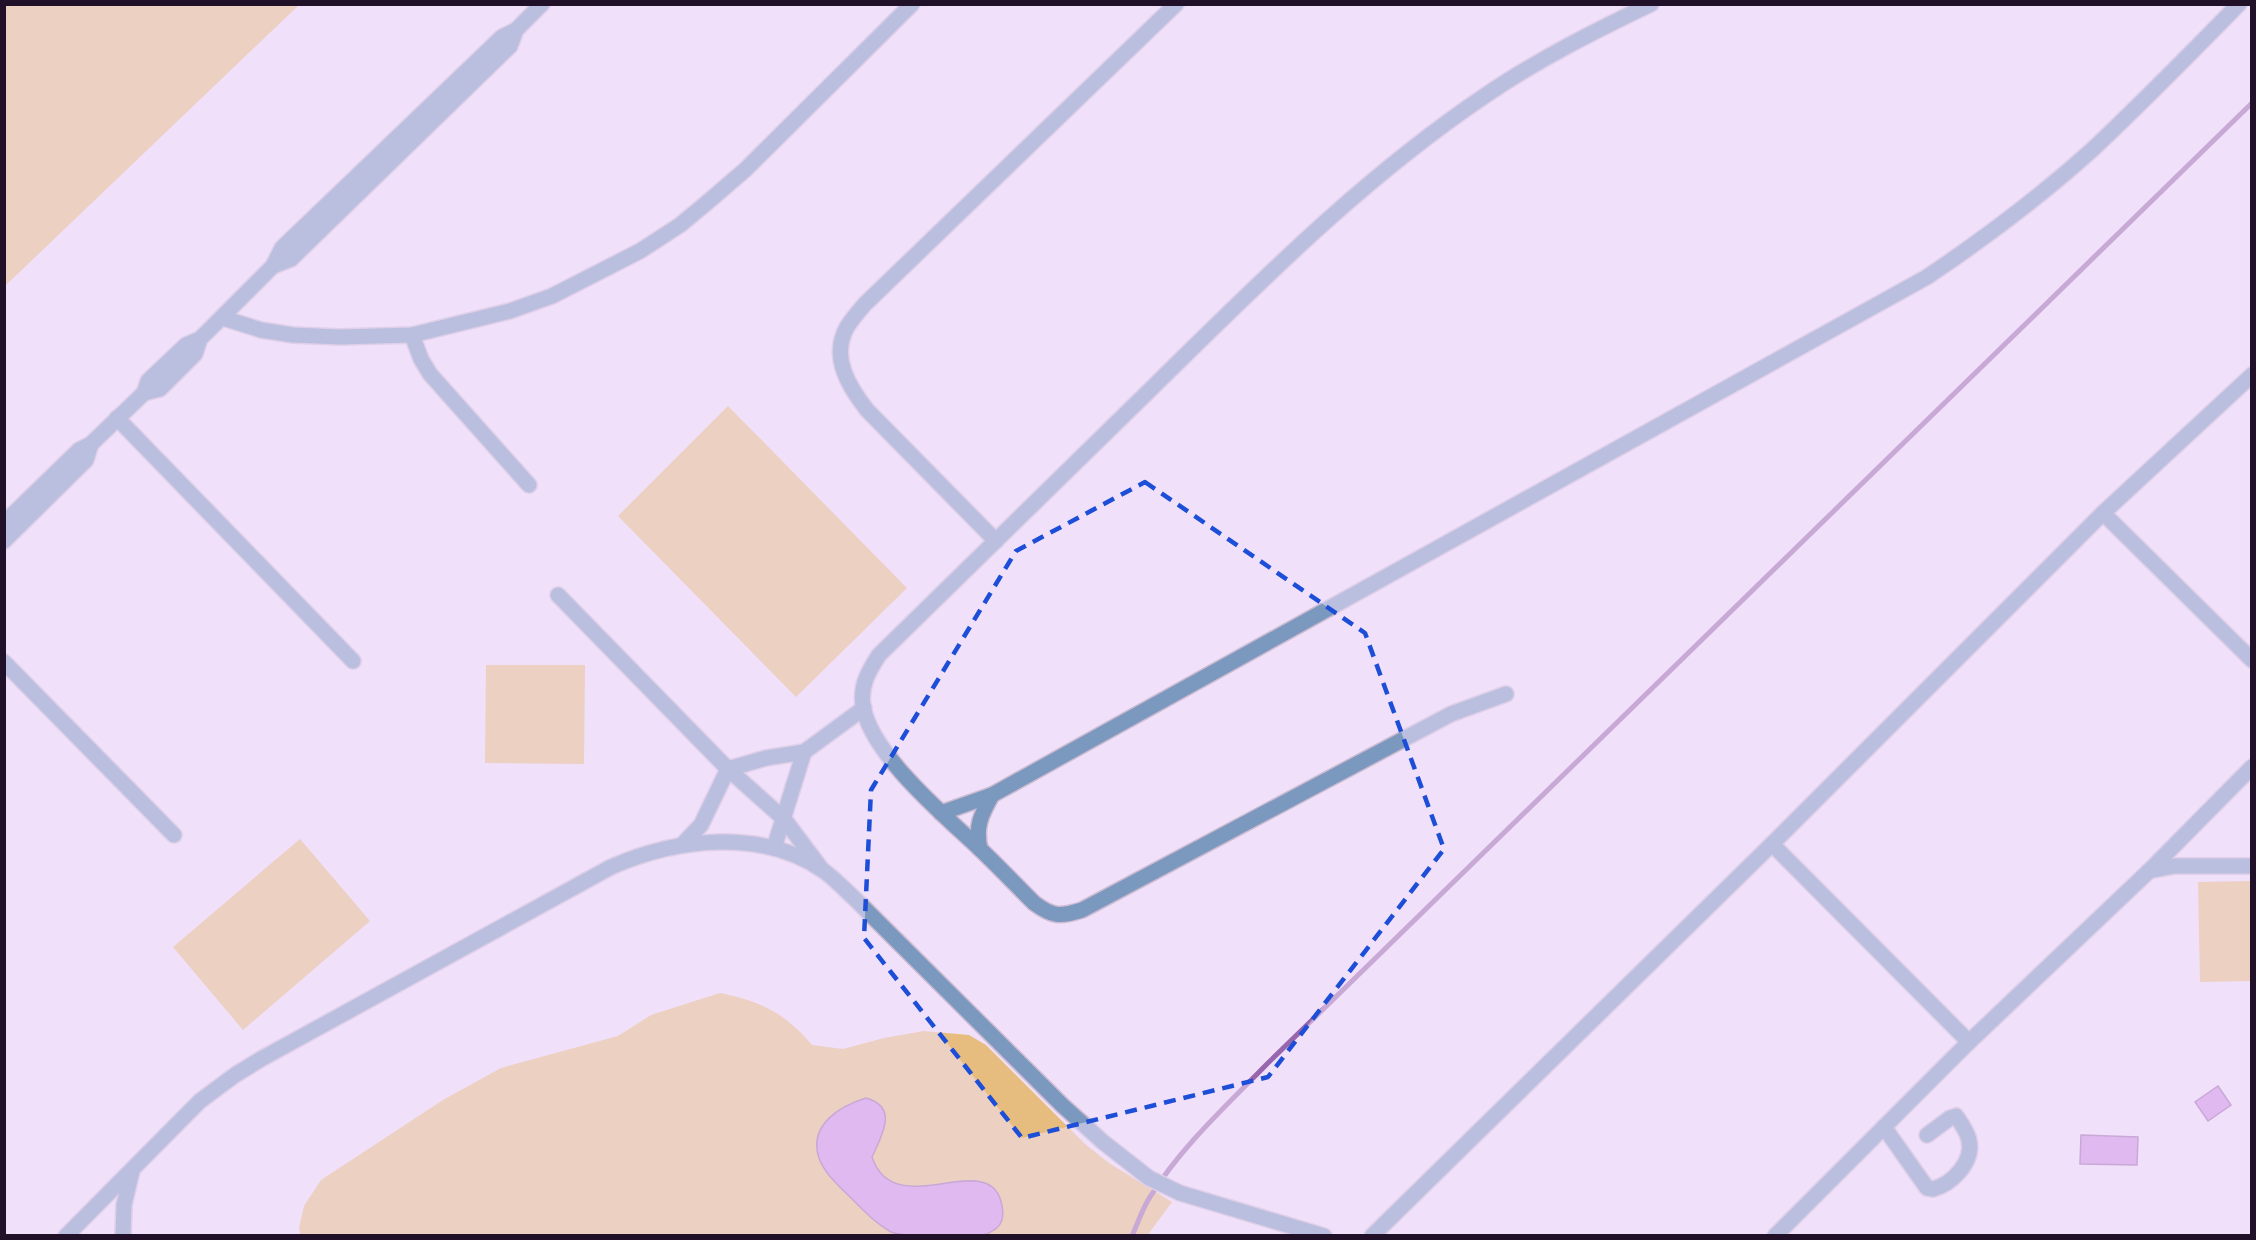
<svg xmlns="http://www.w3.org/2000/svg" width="2256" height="1240" font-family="'DM Sans',sans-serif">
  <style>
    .green { fill: #e7bc7f }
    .water { fill: #ca8ae4; stroke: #9766ac; stroke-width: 1.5 }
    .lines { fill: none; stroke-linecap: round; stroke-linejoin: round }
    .stream { stroke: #9766ac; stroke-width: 5 }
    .minor-casing { stroke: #ccbbd3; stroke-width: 18 }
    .minor { stroke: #7b98be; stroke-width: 15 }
    .marked { fill: none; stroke: #1d4ed8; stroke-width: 4.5; stroke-dasharray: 12 8; stroke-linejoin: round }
  </style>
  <rect width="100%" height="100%" fill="#f1e0f9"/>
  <g class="green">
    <path d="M 5,4 L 299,4 L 299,5 L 5,286 Z"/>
    <path d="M 728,406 L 907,588 L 796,697 L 618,516 Z"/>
    <path d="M 486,665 L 585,665 L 584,764 L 485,763 Z"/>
    <path d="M 300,839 L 370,921 L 243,1030 L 173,947 Z"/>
    <path d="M 2251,881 L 2251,981 L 2200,982 L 2198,882 Z"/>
    <path d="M 720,993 C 760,1001 785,1013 812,1045 L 843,1049 L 884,1038 L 924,1031 L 969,1035 L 986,1045 L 1085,1144 L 1109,1163 L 1172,1202 L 1147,1236 L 301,1236 L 299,1228 L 304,1206 L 321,1180 L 443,1100 L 501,1068 L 618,1036 L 651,1015 Z"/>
  </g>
  <g class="water">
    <path d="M 2218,1086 L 2231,1105 L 2208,1121 L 2195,1102 Z"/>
    <path d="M 866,1098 C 899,1107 882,1135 872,1157 C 894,1225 992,1144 1002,1206 C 1004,1216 1002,1225 994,1230 C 991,1232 985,1235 981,1235 C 968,1238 901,1237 891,1232 C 875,1223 863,1210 850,1197 C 839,1186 824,1173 819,1158 C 808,1125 840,1106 866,1098 Z"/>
    <path d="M 2081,1135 L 2138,1137 L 2137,1165 L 2080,1164 Z"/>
  </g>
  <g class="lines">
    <path class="stream" d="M 1132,1236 C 1138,1223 1142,1209 1150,1197 C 1181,1147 1226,1106 1267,1064 L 2252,103"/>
    <g class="minor-casing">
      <g id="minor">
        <path d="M 516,30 L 510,46 L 291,259 L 273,266 L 282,248 L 502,37 L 516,30 L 542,4"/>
        <path d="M 223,318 L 261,330 L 293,335 L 340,337 L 412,335 L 510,311 L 552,296 L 640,251 L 680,225 L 703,206 L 745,170 L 912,4"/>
        <path d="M 412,335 L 421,359 L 430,374 L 529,485"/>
        <path d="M 200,339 L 195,354 L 160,389 L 144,393 L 148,381 L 186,345 L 200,339 L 273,266"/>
        <path d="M 117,418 L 353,661"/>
        <path d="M 2103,513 L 2252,660"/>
        <path d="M 4,523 L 79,450 L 91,444 L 144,393"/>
        <path d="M 4,541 L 86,460 L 91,444"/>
        <path d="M 996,541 L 867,410 C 849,387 830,357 847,327 C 852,319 859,311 865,304 L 1176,4"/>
        <path d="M 558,595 L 728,769 L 784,819 L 820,867"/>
        <path d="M 4,662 L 174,835"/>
        <path d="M 1506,694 L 1451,714 L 1082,910 C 1060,917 1053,917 1034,903 C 1016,885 998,866 979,848 C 944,815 871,754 863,706 C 860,686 868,672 879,655 C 971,565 1064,474 1156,384 C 1261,281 1364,177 1486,95 C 1537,60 1595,31 1651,4"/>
        <path d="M 941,813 L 992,795 L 1927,277 C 1985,238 2041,196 2093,149 C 2143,102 2191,53 2239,4"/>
        <path d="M 1772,844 L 1969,1042"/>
        <path d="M 682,845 L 701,825 L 728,769 L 766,758 L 804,752 L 864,708"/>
        <path d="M 774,848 L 804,752"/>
        <path d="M 980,849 C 975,826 981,815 992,795"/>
        <path d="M 2149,871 L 2252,767"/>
        <path d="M 1884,1127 L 1927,1188 L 1933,1189 C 1952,1184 1974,1162 1969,1140 C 1967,1131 1961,1123 1956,1116 L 1950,1118 L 1927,1135"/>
        <path d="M 66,1236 L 200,1101 L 235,1075 L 261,1059 L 611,867 C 677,838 762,828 824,871 C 835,879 845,890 855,899 L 1062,1105 L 1103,1142 L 1149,1178 L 1180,1193 L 1324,1236"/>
        <path d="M 123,1236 L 124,1205 L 132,1171"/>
        <path d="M 1372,1236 L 1772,844 L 2103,513 L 2252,375"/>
        <path d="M 1775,1236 L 1969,1042 L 2149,871 L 2174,866 L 2252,866"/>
      </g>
    </g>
    <use href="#minor" class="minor"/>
  </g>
  <path d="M0 0H2256V1240H0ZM 1145,482 L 1365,633 L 1444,849 L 1268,1077 L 1022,1138 L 864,938 L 871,790 L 1016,551 Z" fill="#f1e0f9" fill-opacity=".55" fill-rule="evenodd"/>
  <path class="marked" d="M 1145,482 L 1365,633 L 1444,849 L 1268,1077 L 1022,1138 L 864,938 L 871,790 L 1016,551 Z"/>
  <rect width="2256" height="1240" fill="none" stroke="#211128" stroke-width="12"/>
</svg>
